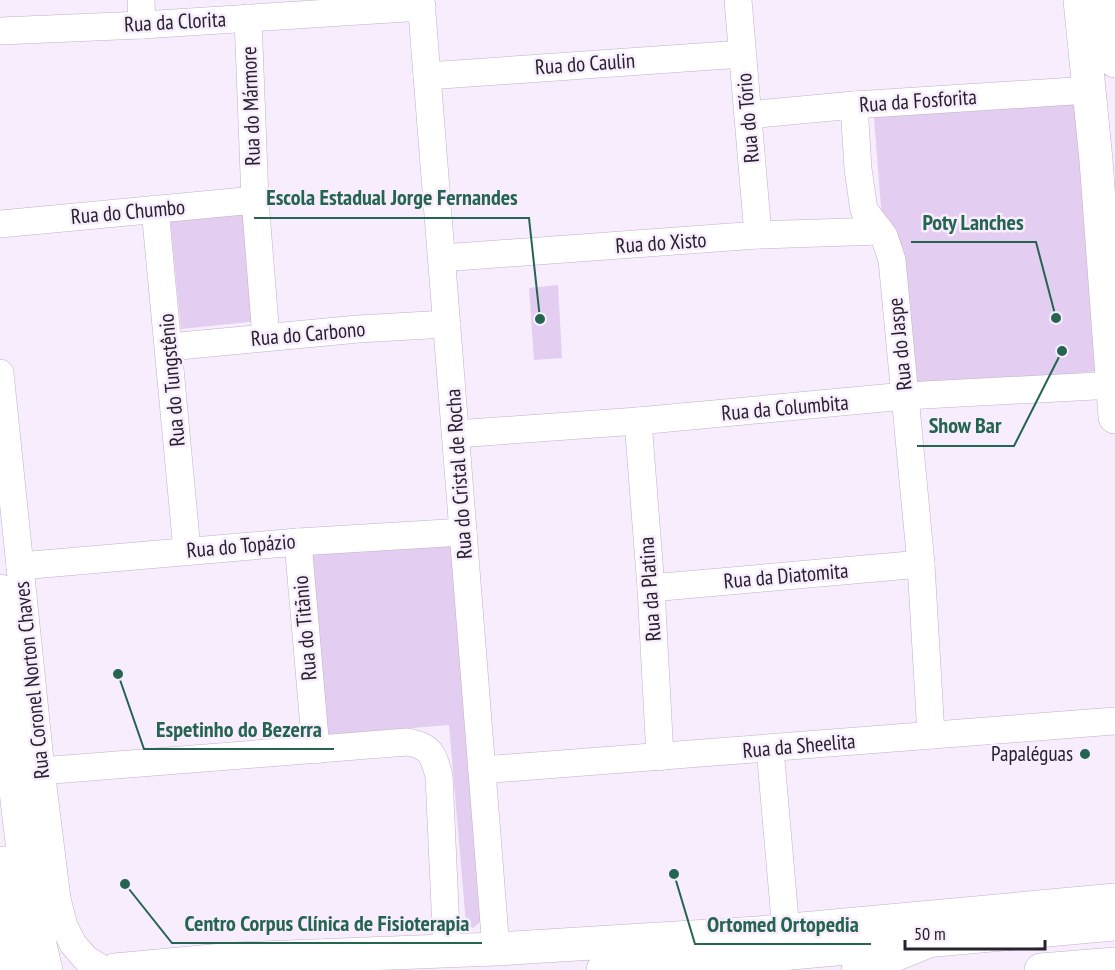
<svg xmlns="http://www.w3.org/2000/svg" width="1115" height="970" font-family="'PT Sans Narrow',sans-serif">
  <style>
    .green { fill: #e3cdf0 }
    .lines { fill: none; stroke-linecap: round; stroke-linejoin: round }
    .minor-casing { stroke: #c0b0c9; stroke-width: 28 }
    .major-casing { stroke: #c0b0c9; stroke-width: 34 }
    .highway-casing { stroke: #c0b0c9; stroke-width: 34 }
    .minor { stroke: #fff; stroke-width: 27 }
    .major { stroke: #fff; stroke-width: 33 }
    .highway { stroke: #fff; stroke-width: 33 }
    .poi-dot { fill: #256450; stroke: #f7edfd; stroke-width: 2 }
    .labels { text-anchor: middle; stroke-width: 5; stroke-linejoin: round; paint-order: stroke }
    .street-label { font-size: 21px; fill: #28222c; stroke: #f7edfd }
    .poi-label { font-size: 21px; fill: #28222c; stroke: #f7edfd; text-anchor: end }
    .leader { fill: none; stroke: #256450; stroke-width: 2 }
    .callout-dot { fill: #256450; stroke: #f7edfd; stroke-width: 2 }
    .callout-label { font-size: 22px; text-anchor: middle; font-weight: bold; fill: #256450; stroke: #f7edfd; stroke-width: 5; stroke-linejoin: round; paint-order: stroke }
  </style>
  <rect width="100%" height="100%" fill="#f7edfd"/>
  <g class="green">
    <path d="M 1087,103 L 1107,370 L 910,390 L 882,219 L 873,106 Z"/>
    <path d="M 248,210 L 259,321 L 181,329 L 170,218 Z"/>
    <path d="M 558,285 L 562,358 L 534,360 L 529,288 Z"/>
    <path d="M 451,544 L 483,920 L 473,928 L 466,923 L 449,725 L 324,735 L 309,555 Z"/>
  </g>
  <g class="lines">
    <g class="minor-casing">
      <g id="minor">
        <path d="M 141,0 L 142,25"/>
        <path d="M 421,0 L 496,949"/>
        <path d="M 738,0 L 758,235"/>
        <path d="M 248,18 L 255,200 L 266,337"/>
        <path d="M 0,31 L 142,25 L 422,7"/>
        <path d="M 427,76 L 742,54"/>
        <path d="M 854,105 L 858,169 L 864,210 L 884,236 L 892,260 L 921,564 L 931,735"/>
        <path d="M 748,115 L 854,105 L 1089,90"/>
        <path d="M 155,209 L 187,550"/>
        <path d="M 0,224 L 255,200"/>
        <path d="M 442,258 L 758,235 L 880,231"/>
        <path d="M 169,347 L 358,329 L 447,324"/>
        <path d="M 0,373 L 41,770 L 57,899 L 64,926 L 73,944 L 86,959 L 104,970"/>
        <path d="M 638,421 L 651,588 L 660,757"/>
        <path d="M 456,434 L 638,421 L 905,396 L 1115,385"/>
        <path d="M 298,542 L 316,750"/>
        <path d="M 20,566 L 298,542 L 463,532"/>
        <path d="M 651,588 L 921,564"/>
        <path d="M 770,749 L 786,931"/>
        <path d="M 482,770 L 1115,721"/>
        <path d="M 15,773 L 407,742 C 431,746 433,754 439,776 L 447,951"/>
      </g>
    </g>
    <g class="major-casing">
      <g id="major">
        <path d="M 1080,0 L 1096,160 L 1115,417"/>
        <path d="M 1110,0 L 1115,61"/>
        <path d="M 0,591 C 10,717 15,848 46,970"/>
        <path d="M 4,863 L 16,970"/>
        <path d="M 115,970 L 234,959 L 496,949 L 758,933 L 1115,900"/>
        <path d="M 603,970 L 1115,924"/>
      </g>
    </g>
    <g class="highway-casing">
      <g id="highway">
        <path d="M 858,970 L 926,942"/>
        <path d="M 1041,970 L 1115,964"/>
      </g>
    </g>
    <use href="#minor" class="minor"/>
    <use href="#major" class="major"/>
    <use href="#highway" class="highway"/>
  </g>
  <circle class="poi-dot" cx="1085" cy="754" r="6"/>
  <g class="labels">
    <g class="street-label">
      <text transform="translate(175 22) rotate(-3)" y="7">Rua da Clorita</text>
      <text transform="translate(585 64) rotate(-4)" y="7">Rua do Caulin</text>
      <text transform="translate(918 101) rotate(-4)" y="7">Rua da Fosforita</text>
      <text transform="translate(251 106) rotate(-92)" y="7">Rua do Mármore</text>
      <text transform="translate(748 118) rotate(-95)" y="7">Rua do Tório</text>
      <text transform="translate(128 212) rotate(-5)" y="7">Rua do Chumbo</text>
      <text transform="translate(661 243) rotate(-4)" y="7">Rua do Xisto</text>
      <text transform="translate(308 334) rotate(-5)" y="7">Rua do Carbono</text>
      <text transform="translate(900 344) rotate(-96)" y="7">Rua do Jaspe</text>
      <text transform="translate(172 380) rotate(-95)" y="7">Rua do Tungstênio</text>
      <text transform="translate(785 408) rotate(-5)" y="7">Rua da Columbita</text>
      <text transform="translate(459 474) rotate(-94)" y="7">Rua do Cristal de Rocha</text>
      <text transform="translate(241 546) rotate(-5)" y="7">Rua do Topázio</text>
      <text transform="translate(786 576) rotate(-5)" y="7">Rua da Diatomita</text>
      <text transform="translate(650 589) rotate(-94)" y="7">Rua da Platina</text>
      <text transform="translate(305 628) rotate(-95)" y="7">Rua do Titãnio</text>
      <text transform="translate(32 680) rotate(-96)" y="7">Rua Coronel Norton Chaves</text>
      <text transform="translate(799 746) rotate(-5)" y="7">Rua da Sheelita</text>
    </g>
    <g class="poi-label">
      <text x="1073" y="761">Papaléguas</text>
    </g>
  </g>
  <path class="leader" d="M540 319L529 218H254M1056 318L1036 242H911M1062 351L1014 446H917M118 674L144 749H334M125 884L172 943H482M674 874L695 944H871"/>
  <g class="callout-dot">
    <circle cx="540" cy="319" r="6"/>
    <circle cx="1056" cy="318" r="6"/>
    <circle cx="1062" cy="351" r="6"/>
    <circle cx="118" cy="674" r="6"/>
    <circle cx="125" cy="884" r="6"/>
    <circle cx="674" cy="874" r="6"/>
  </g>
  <g class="callout-label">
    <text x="392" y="205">Escola Estadual Jorge Fernandes</text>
    <text x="973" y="230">Poty Lanches</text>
    <text x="965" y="433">Show Bar</text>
    <text x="239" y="737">Espetinho do Bezerra</text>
    <text x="327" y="931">Centro Corpus Clínica de Fisioterapia</text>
    <text x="783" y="932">Ortomed Ortopedia</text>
  </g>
  <path d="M905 940v9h140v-9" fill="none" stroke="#28222c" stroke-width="3"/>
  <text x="914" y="940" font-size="18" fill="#28222c" stroke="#f7edfd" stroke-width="4.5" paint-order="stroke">50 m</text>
</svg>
